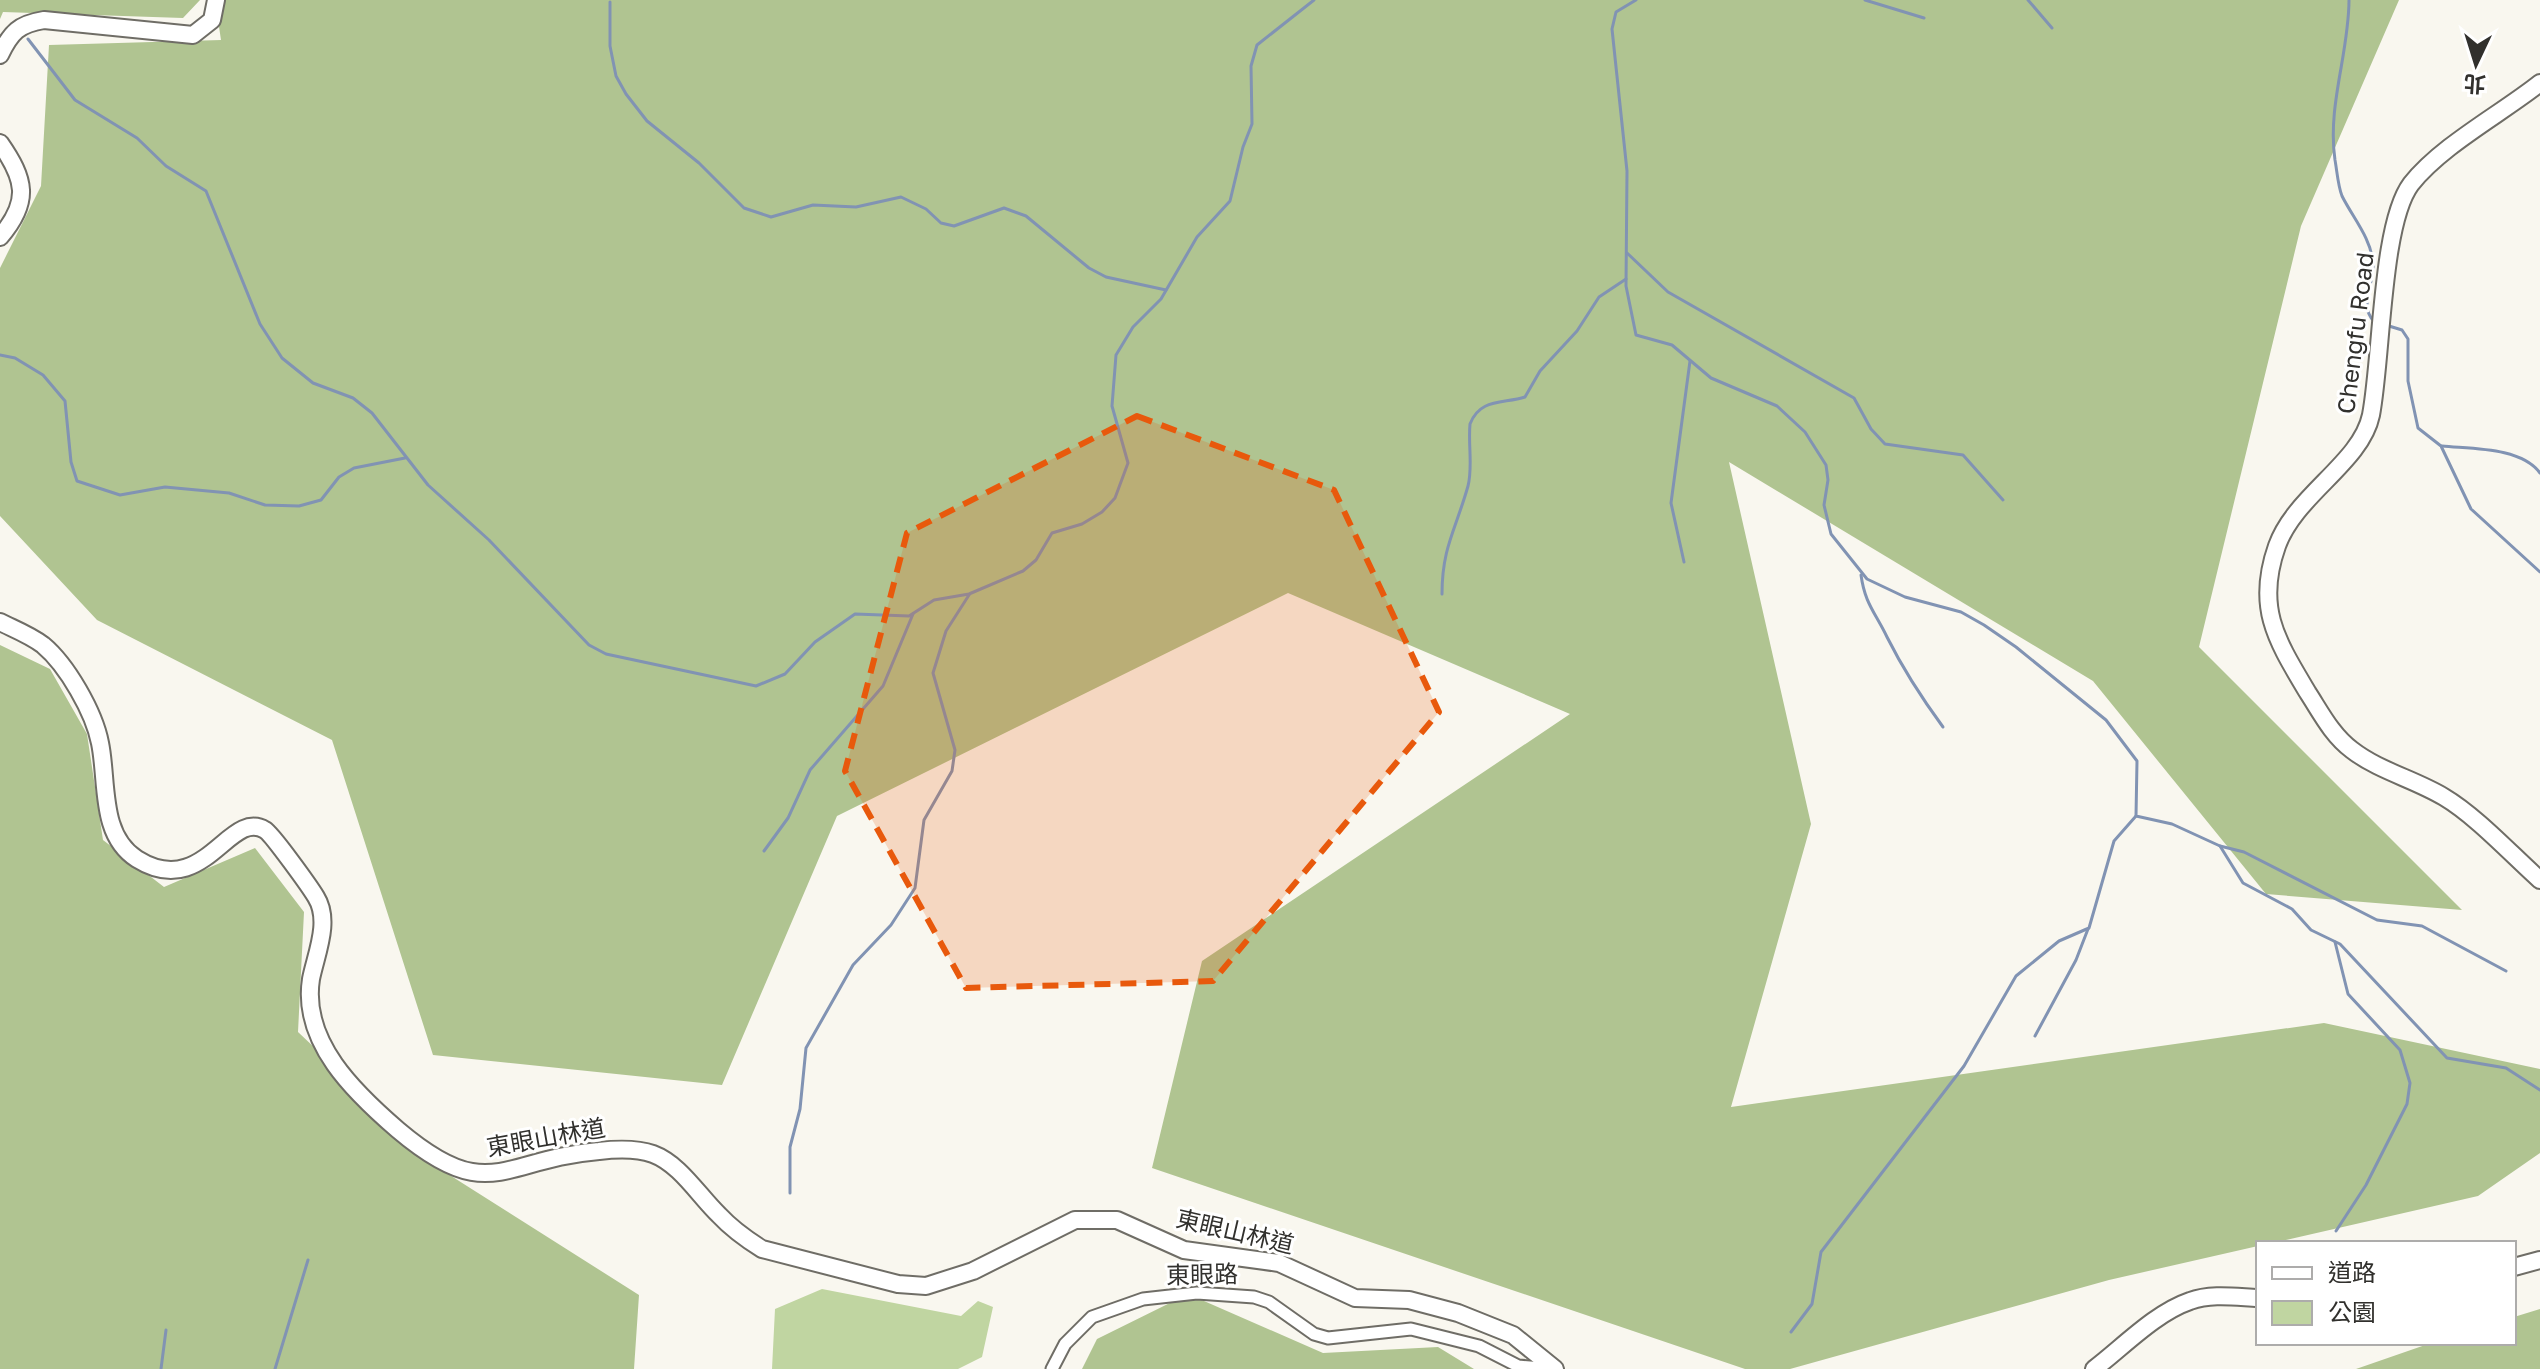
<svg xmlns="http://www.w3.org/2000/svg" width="2540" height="1369" font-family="'Golos Text','Noto Sans TC',sans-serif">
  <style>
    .green { fill: #c0d5a1 }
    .forest { fill: #b0c491 }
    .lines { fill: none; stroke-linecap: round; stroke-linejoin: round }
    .stream { stroke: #8193b3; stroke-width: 3 }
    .street-casing { stroke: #6f6d66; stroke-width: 15 }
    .secondary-casing { stroke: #6f6d66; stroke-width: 20 }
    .street { stroke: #fff; stroke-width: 11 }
    .secondary { stroke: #fff; stroke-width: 16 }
    .marked { fill: #e8590c; fill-opacity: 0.2; stroke: #e8590c; stroke-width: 6; stroke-dasharray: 16 10; stroke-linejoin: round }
    .labels { text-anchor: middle; stroke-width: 6; stroke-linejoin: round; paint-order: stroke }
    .street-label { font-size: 24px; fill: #31302d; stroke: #fff }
  </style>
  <rect width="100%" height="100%" fill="#f9f7ef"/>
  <path class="green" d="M 822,1289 L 961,1316 L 978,1301 L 993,1307 L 982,1357 L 958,1369 L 772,1369 L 775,1309 Z"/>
  <g class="forest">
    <path d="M 0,0 L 200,0 L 183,18 L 3,12 L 0,19 Z"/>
    <path d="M 215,0 L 2399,0 L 2301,226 L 2199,647 L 2462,910 L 2266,894 L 2093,681 L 1729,462 L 1811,824 L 1731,1107 L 2324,1023 L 2540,1069 L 2540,1153 L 2478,1196 L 2273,1243 L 2258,1243 L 2258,1246 L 2109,1280 L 1790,1369 L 1745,1369 L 1152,1168 L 1202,961 L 1570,714 L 1288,593 L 837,816 L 722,1085 L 433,1055 L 332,740 L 97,620 L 0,516 L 0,268 L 41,186 L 49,45 L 221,40 Z"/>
    <path d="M 0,645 L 50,669 L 87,734 L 103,840 L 164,887 L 255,848 L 304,912 L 298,1032 L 448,1174 L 639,1295 L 634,1369 L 0,1369 Z"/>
    <path d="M 1188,1294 L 1323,1353 L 1438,1347 L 1474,1369 L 1082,1369 L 1097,1339 Z"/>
    <path d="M 2540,1309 L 2540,1369 L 2356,1369 L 2431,1343 L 2514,1343 L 2514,1317 Z"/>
  </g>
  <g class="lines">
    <g class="stream">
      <path d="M 1636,0 L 1616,12 L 1612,29 L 1627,171 L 1626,286 L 1636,335 L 1672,345 L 1711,378 L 1777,406 L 1805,432 L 1826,465 L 1828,480 L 1824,505 L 1831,534 L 1867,579 L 1905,597 L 1961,612 L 1984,625 L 2016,647 L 2106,720 L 2137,761 L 2136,816 L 2172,824 L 2220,846 L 2243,883 L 2292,909 L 2311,930 L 2340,944 L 2447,1058 L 2506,1068 L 2540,1090"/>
      <path d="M 1865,0 L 1924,18"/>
      <path d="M 2028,0 L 2052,28"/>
      <path d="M 2349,0 C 2349,53 2327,106 2335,160 C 2337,171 2338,186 2342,196 C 2353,218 2371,238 2373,263 C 2375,281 2358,307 2374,321"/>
      <path d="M 610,2 L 610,46 L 616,76 L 626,94 L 647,121 L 699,163 L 744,208 L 771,217 L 813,205 L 856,207 L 901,197 L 926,209 L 941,223 L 954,226 L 1004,208 L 1026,216 L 1089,268 L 1106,277 L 1166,290"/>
      <path d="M 28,39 L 75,100 L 137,138 L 166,166 L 206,191 L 260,324 L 282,358 L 313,383 L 353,398 L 372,413 L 428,485 L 489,540 L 589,645 L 606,654 L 756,686 L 785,674 L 815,642 L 855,614 L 909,616 L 934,600 L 969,594 L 1023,571 L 1036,560 L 1052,533 L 1082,524 L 1102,512 L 1115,498 L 1128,463 L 1112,406 L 1116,355 L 1133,327 L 1161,299 L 1197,237 L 1230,201 L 1243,147 L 1252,124 L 1251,66 L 1257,45 L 1314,0"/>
      <path d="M 1627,253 L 1668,292 L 1854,398 L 1871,429 L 1885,444 L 1963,455 L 2003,500"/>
      <path d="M 2389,326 L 2402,330 L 2408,339 L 2408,381 L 2418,428 L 2441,446 L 2471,509 L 2540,572"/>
      <path d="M 0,355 L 15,358 L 43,375 L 65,401 L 71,462 L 77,481 L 120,495 L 165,487 L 229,493 L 265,505 L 299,506 L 321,500 L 339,477 L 354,468 L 405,458"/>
      <path d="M 2442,446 C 2471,449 2521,447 2540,473"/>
      <path d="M 1684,562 L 1671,503 L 1690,361"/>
      <path d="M 1861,575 C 1865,604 1875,612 1887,637 C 1904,671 1921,697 1943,727"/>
      <path d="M 1442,594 C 1442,547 1456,529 1468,486 C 1473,467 1468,445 1470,424 C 1480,398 1503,404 1525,397 L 1540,371 L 1577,331 L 1599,297 L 1626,279"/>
      <path d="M 2220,846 L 2244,852 L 2377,920 L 2422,926 L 2506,971"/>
      <path d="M 764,851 L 788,818 L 810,770 L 883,686 L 913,614"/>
      <path d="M 2335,942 L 2348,994 L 2400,1050 L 2410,1083 L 2407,1104 L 2366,1185 L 2336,1231"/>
      <path d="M 2035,1036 L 2076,960 L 2088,929"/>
      <path d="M 790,1193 L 790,1147 L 800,1109 L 806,1048 L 853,965 L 891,925 L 915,888 L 924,820 L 952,771 L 955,750 L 933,673 L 946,631 L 969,595"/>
      <path d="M 1791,1332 L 1812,1304 L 1821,1252 L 1964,1066 L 2016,976 L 2059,941 L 2089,928 L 2114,841 L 2136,816"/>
      <path d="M 161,1369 L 166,1330"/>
      <path d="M 275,1369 L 308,1260"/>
    </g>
    <g class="street-casing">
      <path id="street" d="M 1052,1369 L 1065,1344 L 1092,1317 L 1143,1299 L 1197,1293 L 1254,1297 L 1269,1302 L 1314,1334 L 1328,1338 L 1411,1329 L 1479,1346 L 1518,1366 L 1555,1369"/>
    </g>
    <g class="secondary-casing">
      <g id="secondary">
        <path d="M 0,55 C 11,32 19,24 44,20 L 193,35 L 212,20 L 216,0"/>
        <path d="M 2540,83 C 2501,114 2442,145 2411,184 C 2381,224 2382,358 2371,415 C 2361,463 2295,495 2277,546 C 2255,608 2277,641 2308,693 C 2321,713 2332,735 2352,750 C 2379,771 2414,779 2444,797 C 2476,816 2511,854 2540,880"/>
        <path d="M 0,143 C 25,179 31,201 0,237"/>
        <path d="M 0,622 C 14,629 30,635 43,645 C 67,665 94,712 100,743 C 108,781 99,835 137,859 C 204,901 229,808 265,830 C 272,834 310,887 316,897 C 331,921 316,954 311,979 C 301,1042 355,1093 398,1130 C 489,1207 502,1159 599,1151 C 617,1149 636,1148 653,1154 C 680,1164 699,1196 719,1215 C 732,1229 746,1239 762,1249 L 898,1284 L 926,1286 L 973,1271 L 1075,1220 L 1117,1220 L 1184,1250 L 1279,1263 L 1355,1298 L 1409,1300 L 1458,1313 L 1513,1335 L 1555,1369"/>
        <path d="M 2514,1267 L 2540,1260"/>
        <path d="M 2094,1369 C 2123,1347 2155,1313 2190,1301 C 2211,1293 2236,1297 2258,1298"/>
      </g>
    </g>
    <use href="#street" class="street"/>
    <use href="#secondary" class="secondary"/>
  </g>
  <path class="marked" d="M 1137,416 L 1334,490 L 1439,712 L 1213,981 L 966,988 L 845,771 L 907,533 Z"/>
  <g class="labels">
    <g class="street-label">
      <text transform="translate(2356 333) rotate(-83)" y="8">Chengfu Road</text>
      <text transform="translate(546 1138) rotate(-10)" y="8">東眼山林道</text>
      <text transform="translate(1235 1232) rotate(13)" y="8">東眼山林道</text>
      <text transform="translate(1202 1275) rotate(-1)" y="8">東眼路</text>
    </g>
  </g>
  <rect x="2256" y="1241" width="260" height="104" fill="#ffffff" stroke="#adacab" stroke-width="2"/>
  <rect x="2272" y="1267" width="40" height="12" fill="#ffffff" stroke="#adacab" stroke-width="2"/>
  <text x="2328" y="1281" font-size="24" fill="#31302d">道路</text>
  <rect x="2272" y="1301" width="40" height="24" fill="#c0d5a1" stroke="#adacab" stroke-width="2"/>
  <text x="2328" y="1321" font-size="24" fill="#31302d">公園</text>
  <g transform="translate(2476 64) rotate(184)" stroke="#ffffff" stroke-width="6" paint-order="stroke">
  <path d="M0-6L14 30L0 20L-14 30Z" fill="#31302d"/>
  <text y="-12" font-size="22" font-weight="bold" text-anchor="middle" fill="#31302d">北</text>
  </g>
</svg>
